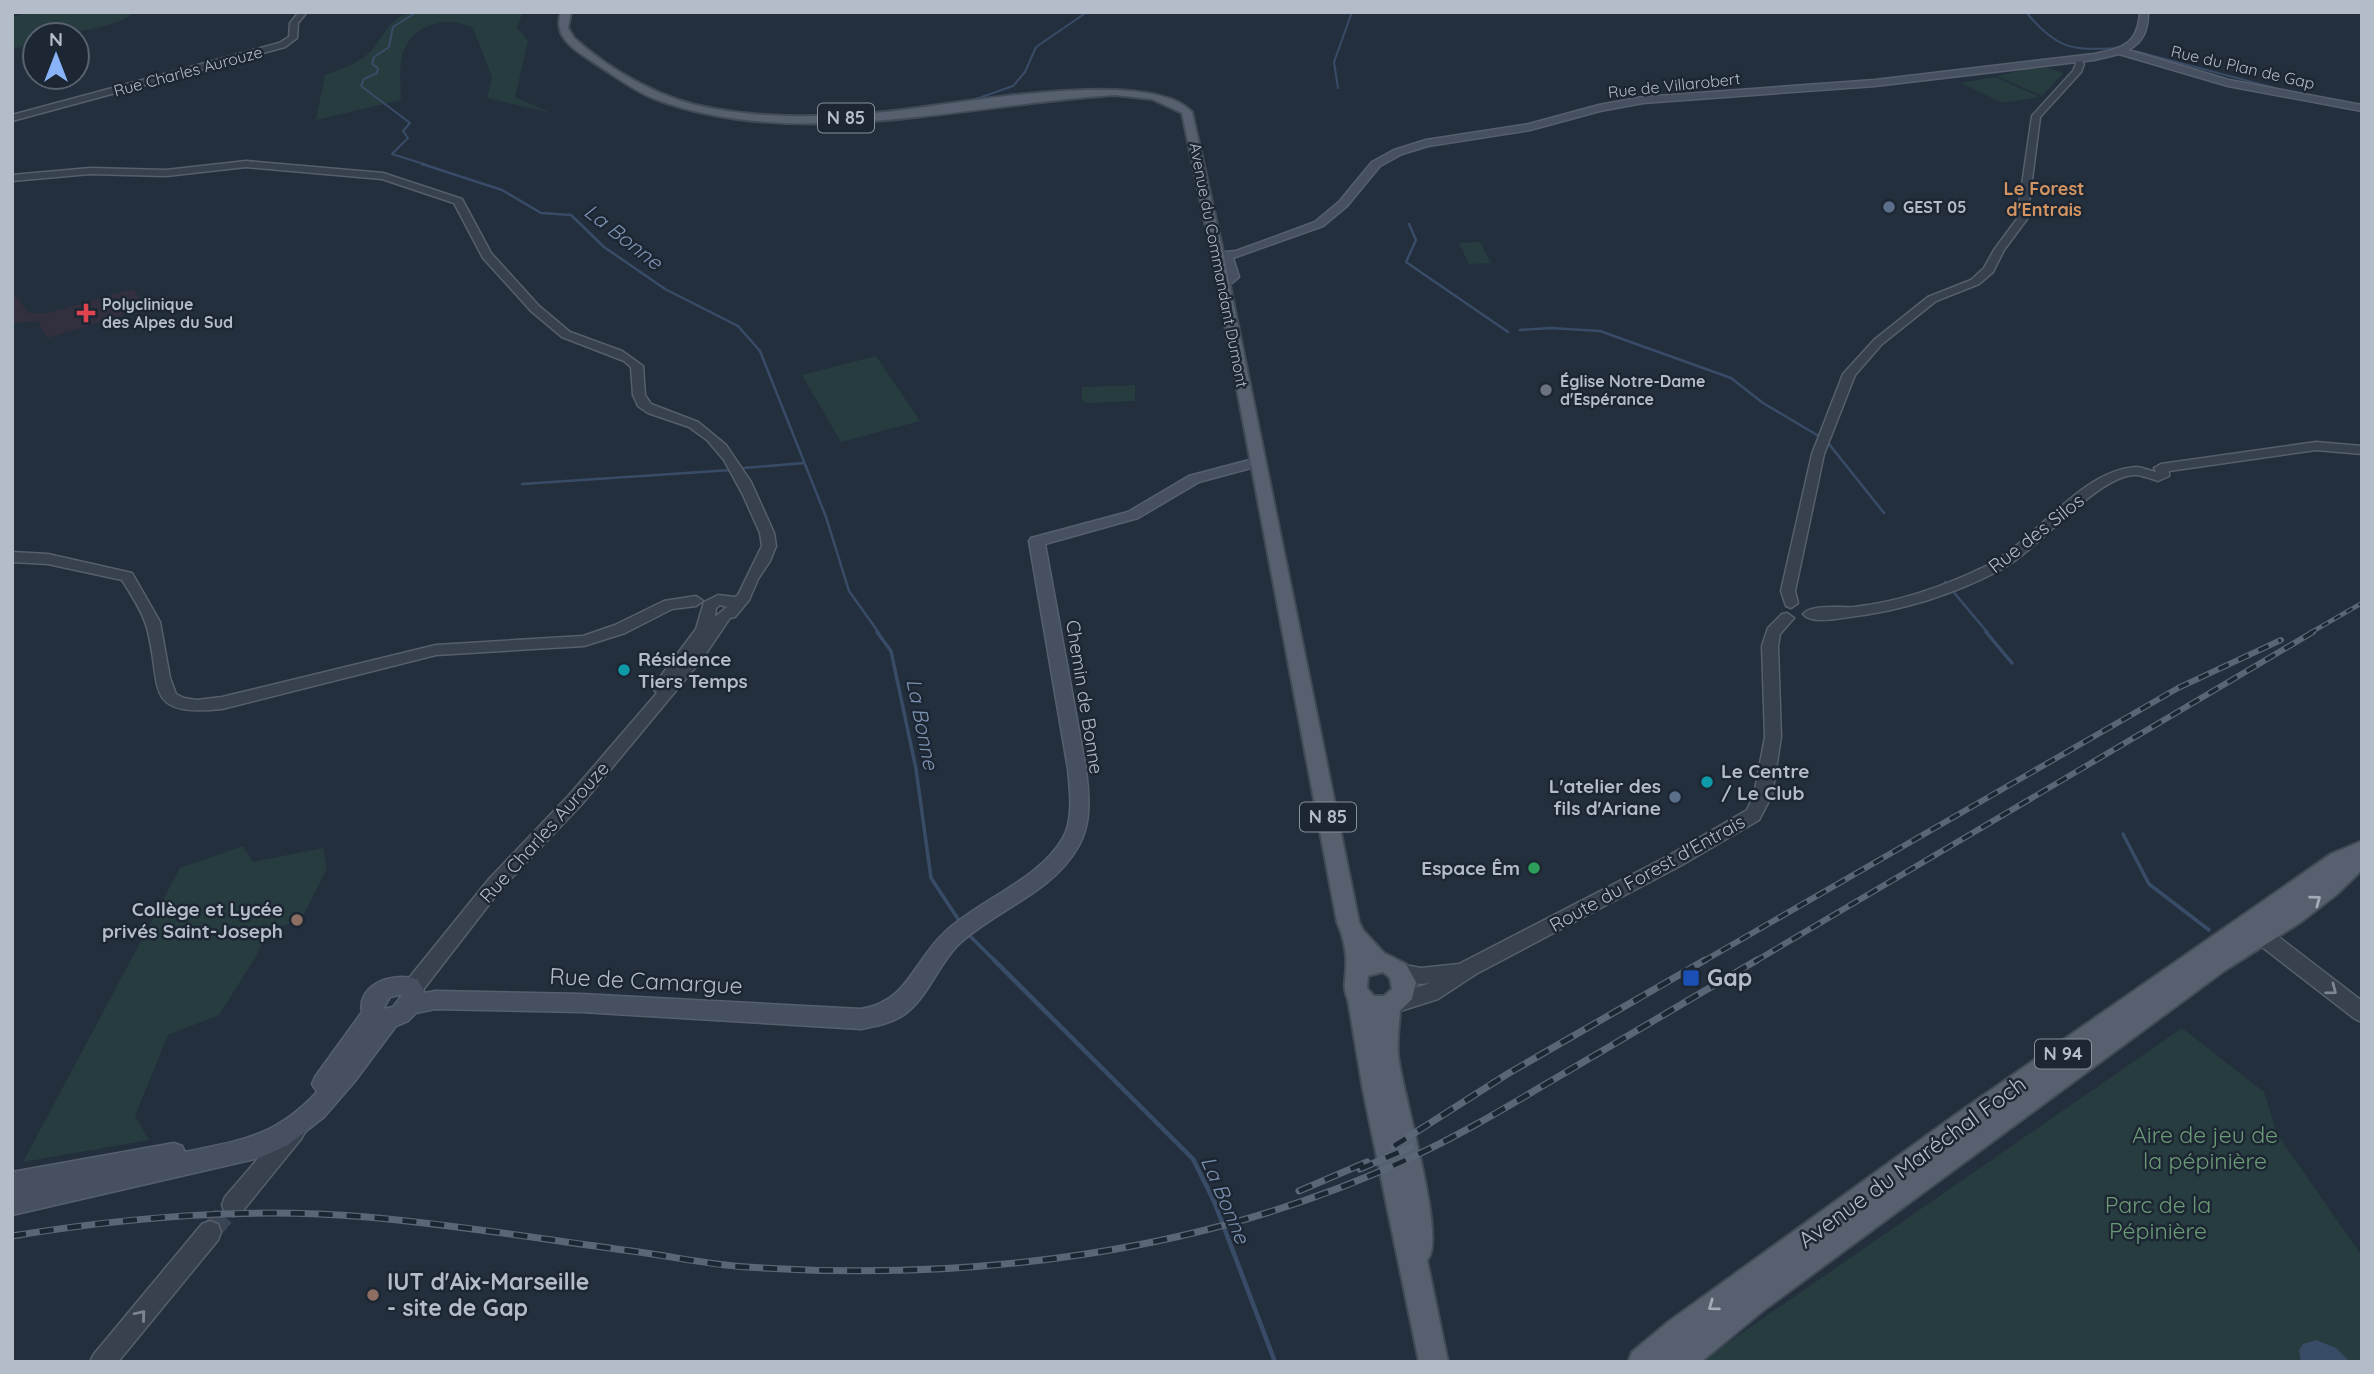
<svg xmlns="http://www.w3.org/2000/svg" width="2374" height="1374" font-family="Quicksand,sans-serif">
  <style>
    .medical { fill: #32303f }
    .green { fill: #263c3f }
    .water { fill: #394c67 }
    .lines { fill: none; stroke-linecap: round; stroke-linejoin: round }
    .stream-far3 { stroke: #394c67; stroke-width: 2 }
    .stream-far2 { stroke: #394c67; stroke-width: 2.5 }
    .stream-far1 { stroke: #394c67; stroke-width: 3.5 }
    .stream { stroke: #394c67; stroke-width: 4.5 }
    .tertiary-tunnel { stroke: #3a4453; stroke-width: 21; stroke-dasharray: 21 10; stroke-linecap: butt }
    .tertiary-casing { stroke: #565f6c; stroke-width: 3 }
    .secondary-casing { stroke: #565f6c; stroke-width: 3 }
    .primary-casing { stroke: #414a57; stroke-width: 4 }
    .tertiary { fill: #38414e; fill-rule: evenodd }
    .secondary { fill: #465061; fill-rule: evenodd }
    .primary { fill: #56606e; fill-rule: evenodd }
    .rail-far2-casing { stroke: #5a6575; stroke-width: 4.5 }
    .rail-far1-casing { stroke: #5a6575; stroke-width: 6 }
    .rail-casing { stroke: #5a6575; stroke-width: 7 }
    .rail-far2 { stroke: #1d2633; stroke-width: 2.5; stroke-dasharray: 7; stroke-linecap: butt }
    .rail-far1 { stroke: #1d2633; stroke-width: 3.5; stroke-dasharray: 11; stroke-linecap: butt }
    .rail { stroke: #1d2633; stroke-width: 4.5; stroke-dasharray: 14; stroke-linecap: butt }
    .oneway { stroke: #a1aab7 }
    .oneway2 { stroke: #7c8592 }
    .service-dot { fill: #5c6f8a; stroke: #1d2633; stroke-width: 2.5 }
    .health-dot { fill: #e0444e; stroke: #1d2633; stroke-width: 2.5 }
    .worship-dot { fill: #6b7280; stroke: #1d2633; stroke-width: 2.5 }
    .culture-dot { fill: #0f9aa8; stroke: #1d2633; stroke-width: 2.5 }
    .leisure-dot { fill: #2e9e5b; stroke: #1d2633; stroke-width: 2.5 }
    .education-dot { fill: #8d6e63; stroke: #1d2633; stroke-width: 2.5 }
    .transit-dot { fill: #1a4fb4; stroke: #1d2633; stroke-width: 2.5 }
    .labels { text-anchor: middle; stroke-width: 5; stroke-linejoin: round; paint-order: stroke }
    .far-street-label { font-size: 16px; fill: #b4bcc9; stroke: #1d2633 }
    .far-poi-label { font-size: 16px; font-weight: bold; fill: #b4bcc9; stroke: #1d2633; text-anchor: start }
    .shield { fill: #1d2633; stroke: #878f9c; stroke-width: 2 }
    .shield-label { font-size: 18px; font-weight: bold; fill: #b4bcc9 }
    .far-neighbourhood-label { font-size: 18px; font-weight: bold; fill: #d59563; stroke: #1d2633 }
    .street-label { font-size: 19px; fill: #b4bcc9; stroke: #1d2633 }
    .poi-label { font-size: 19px; font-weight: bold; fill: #b4bcc9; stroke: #1d2633; text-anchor: end }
    .water-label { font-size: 21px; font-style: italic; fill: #7c92b1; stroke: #1d2633 }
    .near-poi-label { font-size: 23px; font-weight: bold; fill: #b4bcc9; stroke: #1d2633; text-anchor: start }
    .near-street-label { font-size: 23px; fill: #b4bcc9; stroke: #1d2633 }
    .near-park-label { font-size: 23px; fill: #6b9a76; stroke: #1d2633 }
  </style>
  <rect width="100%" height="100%" fill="#242f3e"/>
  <path class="medical" d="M 133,289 L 144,303 L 121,310 L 124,315 L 47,338 L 38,321 L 12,323 L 12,291 L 28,313 L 48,313 Z"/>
  <g class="green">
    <path d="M 30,12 L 134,12 C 119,29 57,35 35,35 L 35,43 L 12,49 L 12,17 Z"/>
    <path d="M 408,12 L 523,12 L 517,27 L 528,41 L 515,97 L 551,113 L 487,98 L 492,77 L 473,28 C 445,14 406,26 401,61 C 399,73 401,87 401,100 L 316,120 L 325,75 C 341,69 358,64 370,52 C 386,35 384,25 408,12 Z"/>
    <path d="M 2042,66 L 2063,73 L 2042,96 L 1997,76 Z"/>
    <path d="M 1995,77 L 2040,97 L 2003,103 L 1961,83 Z"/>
    <path d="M 1480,242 L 1491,263 L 1469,264 L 1459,243 Z"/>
    <path d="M 876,356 L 920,421 L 841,442 L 802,375 Z"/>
    <path d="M 1135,385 L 1135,401 L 1087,403 L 1082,401 L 1082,387 Z"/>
    <path d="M 243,846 L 253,862 L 323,848 L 327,869 L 300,921 L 269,929 L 255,958 L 219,1015 L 168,1035 L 135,1116 L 149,1140 L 23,1162 L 180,868 Z"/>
    <path d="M 2182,1028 L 2264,1092 L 2277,1134 L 2362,1256 L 2362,1362 L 1700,1362 Z"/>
  </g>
  <path class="water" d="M 2316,1340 L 2336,1348 L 2350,1362 L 2301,1362 L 2299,1350 L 2303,1344 Z"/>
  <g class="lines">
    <g class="stream-far3">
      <path d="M 417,12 L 393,27 L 389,47 L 374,57 L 372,64 L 378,68 L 377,73 L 364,79 L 361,86 L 410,123 L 403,131 L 408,138 L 392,154 L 427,165"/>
      <path d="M 2026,12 C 2055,48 2071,51 2116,48"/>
      <path d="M 2135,51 L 2282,90"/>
      <path d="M 1338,88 L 1334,62 L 1352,12"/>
      <path d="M 976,99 L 1013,86 L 1025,72 L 1036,47 L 1087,12"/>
    </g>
    <g class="stream-far2">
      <path d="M 422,164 L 502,190 L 541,213 L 571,215 L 604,247 L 665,289 L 738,326 L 760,351 L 826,517 L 849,591 L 879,633"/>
      <path d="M 1409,224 L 1416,240 L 1406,262 L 1508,332"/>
      <path d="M 1520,330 L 1550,328 L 1600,331 L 1731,378 L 1763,403 L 1817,435"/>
      <path d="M 1829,444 L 1884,513"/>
      <path d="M 744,468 L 804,463"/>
      <path d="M 522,484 L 731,470"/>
      <path d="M 1945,582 L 1988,633"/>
    </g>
    <g class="stream-far1">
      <path d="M 877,632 L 891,651 L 916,769 L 931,878 L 960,922"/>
      <path d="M 1986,632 L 2012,663"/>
      <path d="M 2123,834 L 2149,884 L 2209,930"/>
      <path d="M 968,934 L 996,962"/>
    </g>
    <path class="stream" d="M 994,960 L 1193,1159 L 1214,1201 L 1275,1362"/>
    <path class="tertiary-tunnel" d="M 210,1232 L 233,1205"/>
    <g class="tertiary-casing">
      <g id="tertiary">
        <path d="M 299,12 L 307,12 L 298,23 L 297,38 L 285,47 L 12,121 L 12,115 L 279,43 L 289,37 L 290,23 Z"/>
        <path d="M 2073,57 L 2079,57 L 2084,64 L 2081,72 L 2040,117 L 2027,219 L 2004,250 L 1993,272 L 1979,284 L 1936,301 L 1882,344 L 1855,375 L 1824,454 L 1795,591 L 1798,603 L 1791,608 L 1786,606 L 1781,591 L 1812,454 L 1843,374 L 1874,340 L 1928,297 L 1971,280 L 1984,268 L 1994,250 L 2017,219 L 2032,116 L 2073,71 L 2076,64 Z"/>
        <path d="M 246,161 L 383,173 L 462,199 L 491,253 L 539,306 L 570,332 L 622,351 L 643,366 L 645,395 L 651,404 L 698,422 L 726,445 L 751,482 L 774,533 L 776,546 L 770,561 L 758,579 L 749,600 L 735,617 L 730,618 L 703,658 L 582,804 L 501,889 L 419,995 L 412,997 L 405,995 L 402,989 L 405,983 L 489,879 L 570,794 L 657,693 L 652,688 L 696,629 L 704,602 L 718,595 L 735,597 L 738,595 L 762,546 L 760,533 L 743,495 L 724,460 L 707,440 L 689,427 L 648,413 L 638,406 L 633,395 L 631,367 L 624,361 L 562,337 L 531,311 L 483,258 L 454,203 L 382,179 L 246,167 L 166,176 L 90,174 L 12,181 L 12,175 L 90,168 L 166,170 ZM 720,605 L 727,607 L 715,617 L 716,608 Z"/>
        <path d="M 2316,442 L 2362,446 L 2362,454 L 2316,450 L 2169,471 L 2169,476 L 2158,481 C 2152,479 2144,476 2137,475 C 2099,473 2038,550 2002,569 C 1955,594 1901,611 1849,617 C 1836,619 1811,624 1803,614 C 1811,604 1840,608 1854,607 C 1899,602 1945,586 1986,566 C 2036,541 2079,471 2136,467 C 2142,467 2150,471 2156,472 L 2154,468 L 2161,464 Z"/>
        <path d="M 12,552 L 48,554 L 132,573 L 160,622 L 170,678 L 176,694 L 184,698 L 197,700 L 222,697 L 436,645 L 583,636 L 615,625 L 664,601 L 696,596 L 703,601 L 696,606 L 672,609 L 625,633 L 584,646 L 436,655 L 222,709 C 141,717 163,687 147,628 C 142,610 131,595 122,580 L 48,564 L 12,562 Z"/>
        <path d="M 1787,613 L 1794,618 L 1780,634 L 1778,646 L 1781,737 L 1772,795 L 1759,820 L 1680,866 L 1476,974 L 1438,999 L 1394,1013 L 1387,1010 L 1384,1004 L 1387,998 L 1430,983 L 1421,984 L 1392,978 L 1389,972 L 1392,966 L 1399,964 L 1421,968 L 1459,964 L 1668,856 L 1747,810 L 1754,795 L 1765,737 L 1762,646 L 1768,628 L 1782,614 Z"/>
        <path d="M 2255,919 L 2262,922 L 2271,931 L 2362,1001 L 2362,1022 L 2355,1019 L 2257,943 L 2246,927 L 2248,922 Z"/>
        <path d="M 294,1122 L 301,1125 L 305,1132 L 301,1139 L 241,1213 L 233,1216 L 225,1213 L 222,1205 L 225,1197 L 287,1125 Z"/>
        <path d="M 210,1221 L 218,1224 L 221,1232 L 218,1240 L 118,1362 L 90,1362 L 94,1354 L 202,1224 Z"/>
      </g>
    </g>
    <g class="secondary-casing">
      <g id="secondary">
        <path d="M 2140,12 L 2148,12 C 2148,29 2144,42 2128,50 L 2229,80 L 2362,105 L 2362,111 L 2228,86 L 2119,54 L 2094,60 L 1875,86 L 1643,103 L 1600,111 L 1530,130 L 1428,146 L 1402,154 L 1380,166 L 1347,206 L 1323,226 L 1233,258 L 1239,277 L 1227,287 L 1217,284 L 1227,276 L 1222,259 L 1214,259 L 1214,253 L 1236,251 L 1315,222 L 1339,202 L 1372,162 L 1394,150 L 1426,140 L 1529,124 L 1599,105 L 1643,97 L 1875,80 L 2094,54 C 2122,48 2138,45 2140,12 Z"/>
        <path d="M 1257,458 L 1264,462 L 1262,465 L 1199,482 L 1138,518 L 1045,544 L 1086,769 C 1089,796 1092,823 1078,847 C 1052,893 995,910 958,945 C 937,966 927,1000 902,1016 C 889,1024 875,1026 861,1029 L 581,1012 L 435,1009 L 416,1013 L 408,1021 L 396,1026 L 355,1081 L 324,1117 L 288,1145 L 259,1158 L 12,1215 L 12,1172 L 174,1143 L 182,1146 L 185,1152 C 242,1140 275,1137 317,1092 L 312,1084 L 315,1077 L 362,1012 C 357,983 395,971 418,980 L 425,993 L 435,991 L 581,994 L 861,1009 C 909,1001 913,961 945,932 C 979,900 1040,879 1063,838 C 1074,819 1070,790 1068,769 L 1029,541 L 1031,538 L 1128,512 L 1189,476 ZM 403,994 L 393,1007 L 383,1009 L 390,997 Z"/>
      </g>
    </g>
    <g class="primary-casing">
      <g id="primary">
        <path d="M 561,12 L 571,12 L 568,28 L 574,38 C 612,72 664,101 715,109 C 771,119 828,117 885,112 C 950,106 1148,65 1192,112 L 1224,256 L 1359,922 L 1363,930 L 1384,953 L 1406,964 L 1416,982 L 1412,999 L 1400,1011 C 1399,1025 1397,1040 1398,1055 C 1401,1089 1448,1241 1427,1260 L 1448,1362 L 1419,1362 L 1363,1090 L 1348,1000 C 1342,986 1346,980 1346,967 C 1347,951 1343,936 1337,922 L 1212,256 L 1182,113 L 1152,99 L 1115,95 C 967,104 798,152 655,99 C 634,91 615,76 596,64 C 577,51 552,39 561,12 ZM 1383,972 L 1390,978 L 1392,989 L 1384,996 L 1374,996 L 1367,988 L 1368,976 Z"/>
        <path d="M 2362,841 L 2362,870 L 2336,895 L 2301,922 L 2224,971 L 1764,1310 L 1701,1362 L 1628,1362 L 1632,1352 L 1668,1322 L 1955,1115 L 2331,854 Z"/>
      </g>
    </g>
    <use href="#tertiary" class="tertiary"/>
    <use href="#secondary" class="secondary"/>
    <use href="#primary" class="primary"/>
    <g class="rail-far2-casing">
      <path id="rail-far2" d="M 2310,633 L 2362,603"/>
    </g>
    <g class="rail-far1-casing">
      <g id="rail-far1">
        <path d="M 1702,962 L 2178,688 L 2281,640"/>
        <path d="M 1754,962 L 2313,632"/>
      </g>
    </g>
    <g class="rail-casing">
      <g id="rail">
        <path d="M 1394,1146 L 1509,1073 L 1705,960"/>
        <path d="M 1360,1169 L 1411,1147"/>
        <path d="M 1299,1191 L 1367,1162"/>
        <path d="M 12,1236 C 130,1217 247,1207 367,1217 C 458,1225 548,1240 639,1252 C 675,1257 711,1265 747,1267 C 971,1282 1202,1254 1408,1159 C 1463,1134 1515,1102 1568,1071 C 1631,1034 1694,997 1757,960"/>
      </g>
    </g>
    <use href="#rail-far2" class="rail-far2"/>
    <use href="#rail-far1" class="rail-far1"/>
    <use href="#rail" class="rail"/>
  </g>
  <defs><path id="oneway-chevron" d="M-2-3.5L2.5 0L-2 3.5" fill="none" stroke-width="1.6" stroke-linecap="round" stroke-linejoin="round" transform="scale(1.75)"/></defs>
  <g class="oneway">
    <use href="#oneway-chevron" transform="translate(2316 900) rotate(-36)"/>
    <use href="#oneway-chevron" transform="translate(1713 1306) rotate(144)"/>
  </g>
  <g class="oneway2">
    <use href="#oneway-chevron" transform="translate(2332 990) rotate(37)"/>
    <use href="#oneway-chevron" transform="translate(141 1315) rotate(-50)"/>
  </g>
  <g class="service-dot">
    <circle cx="1889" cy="207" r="7"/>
    <circle cx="1675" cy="797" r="7"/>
  </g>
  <path class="health-dot" d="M82.5 302.5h7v7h7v7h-7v7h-7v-7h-7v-7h7z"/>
  <circle class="worship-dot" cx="1546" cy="390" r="7"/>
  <g class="culture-dot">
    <circle cx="624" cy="670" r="7"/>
    <circle cx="1707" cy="782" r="7"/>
  </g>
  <circle class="leisure-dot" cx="1534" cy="868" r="7"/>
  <g class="education-dot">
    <circle cx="297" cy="920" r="7"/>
    <circle cx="373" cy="1295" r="7"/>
  </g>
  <rect class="transit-dot" x="1682" y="969" width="18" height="18" rx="3.5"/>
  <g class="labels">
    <g class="far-street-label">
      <text transform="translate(2243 67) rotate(13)" y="6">Rue du Plan de Gap</text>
      <text transform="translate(188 71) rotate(-15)" y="6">Rue Charles Aurouze</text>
      <text transform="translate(1674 85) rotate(-6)" y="6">Rue de Villarobert</text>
      <text transform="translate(1219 265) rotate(79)" y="6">Avenue du Commandant Dumont</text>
    </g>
    <g class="far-poi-label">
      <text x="1903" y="213">GEST 05</text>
      <text x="102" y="310">Polyclinique<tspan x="102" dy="18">des Alpes du Sud</tspan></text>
      <text x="1560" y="387">Église Notre-Dame<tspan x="1560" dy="18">d'Espérance</tspan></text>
    </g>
    <g class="shield">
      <rect x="818" y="103.5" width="56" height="29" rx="5"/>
      <rect x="1300" y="802.5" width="56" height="29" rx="5"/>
      <rect x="2035" y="1039.5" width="56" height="29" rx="5"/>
    </g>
    <g class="shield-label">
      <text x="846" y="124">N 85</text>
      <text x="1328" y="823">N 85</text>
      <text x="2063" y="1060">N 94</text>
    </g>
    <g class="far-neighbourhood-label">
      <text x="2044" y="195">Le Forest<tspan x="2044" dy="21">d'Entrais</tspan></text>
    </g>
    <g class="street-label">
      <text transform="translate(2036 533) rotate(-38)" y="7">Rue des Silos</text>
      <text transform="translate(1085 697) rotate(81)" y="7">Chemin de Bonne</text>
      <text transform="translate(544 832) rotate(-48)" y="7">Rue Charles Aurouze</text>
      <text transform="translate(1647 873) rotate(-29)" y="7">Route du Forest d'Entrais</text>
    </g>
    <g class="poi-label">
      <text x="638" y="666" text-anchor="start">Résidence<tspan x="638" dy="22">Tiers Temps</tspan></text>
      <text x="1721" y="778" text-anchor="start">Le Centre<tspan x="1721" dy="22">/ Le Club</tspan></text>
      <text x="1661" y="793">L'atelier des<tspan x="1661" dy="22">fils d'Ariane</tspan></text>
      <text x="1520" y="875">Espace Êm</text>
      <text x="283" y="916">Collège et Lycée<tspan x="283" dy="22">privés Saint-Joseph</tspan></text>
    </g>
    <g class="water-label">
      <text transform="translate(623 237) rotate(38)" y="7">La Bonne</text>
      <text transform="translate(922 724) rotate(79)" y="7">La Bonne</text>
      <text transform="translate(1225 1200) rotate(67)" y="7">La Bonne</text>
    </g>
    <g class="near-poi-label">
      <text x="1707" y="986">Gap</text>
      <text x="387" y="1290">IUT d'Aix-Marseille<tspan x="387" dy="26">- site de Gap</tspan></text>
    </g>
    <g class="near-street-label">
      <text transform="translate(646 981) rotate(3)" y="8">Rue de Camargue</text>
      <text transform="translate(1912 1162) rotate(-36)" y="8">Avenue du Maréchal Foch</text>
    </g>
    <g class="near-park-label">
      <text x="2205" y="1143">Aire de jeu de<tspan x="2205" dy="26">la pépinière</tspan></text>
      <text x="2158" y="1213">Parc de la<tspan x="2158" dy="26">Pépinière</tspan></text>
    </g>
  </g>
  <rect width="2374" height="1374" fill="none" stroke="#b4bcc9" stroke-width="28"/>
  <g transform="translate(56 56)"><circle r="33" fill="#1d2633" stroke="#59626f" stroke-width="2"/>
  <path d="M0-5L12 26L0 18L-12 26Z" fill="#8ab4f8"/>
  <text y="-10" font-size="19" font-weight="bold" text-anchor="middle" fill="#b4bcc9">N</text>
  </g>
</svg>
